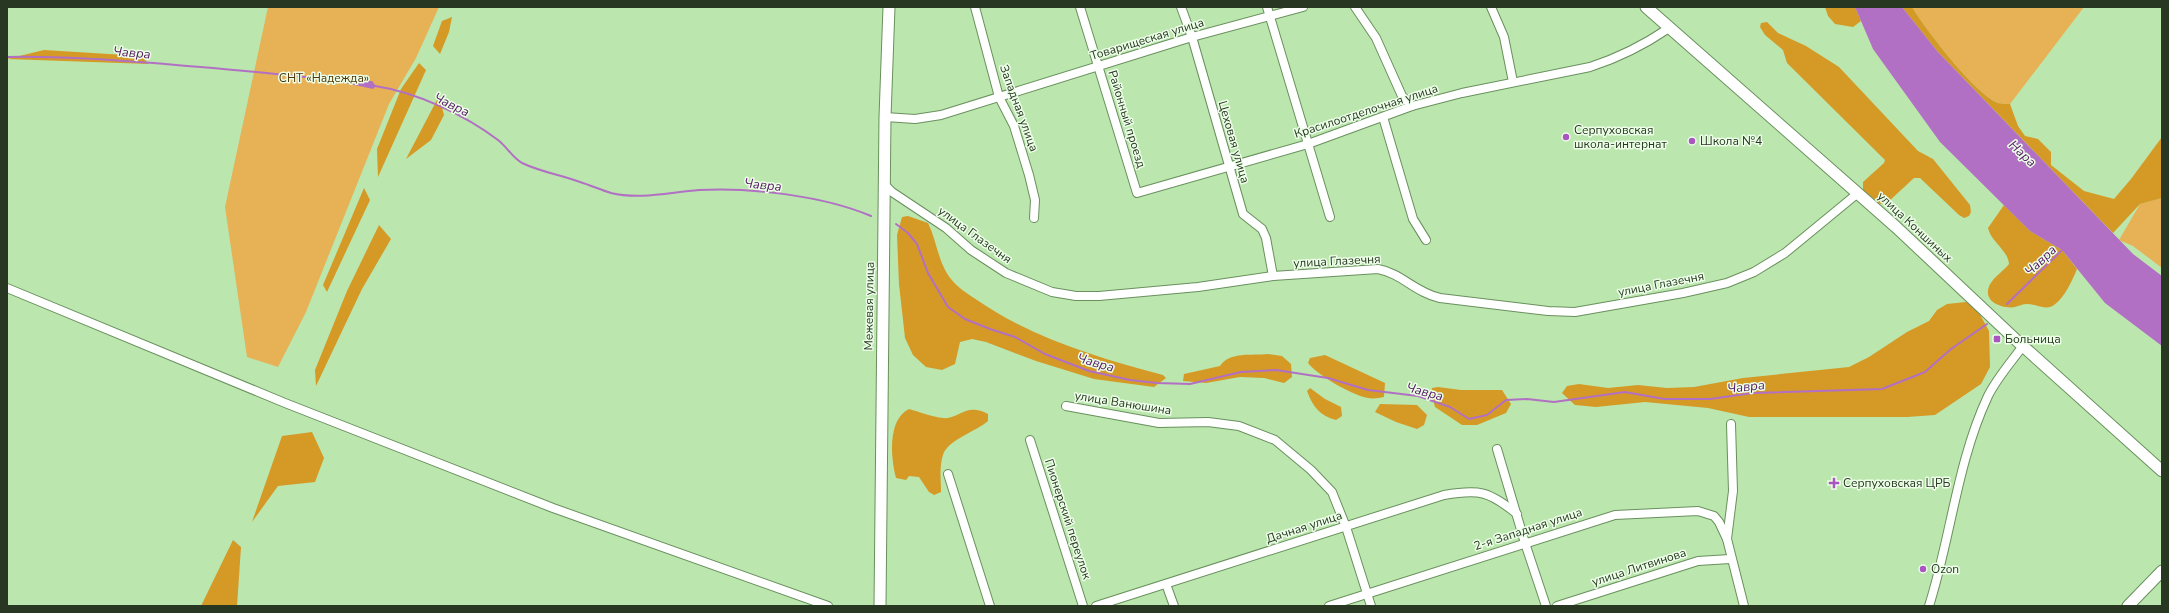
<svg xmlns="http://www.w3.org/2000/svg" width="2169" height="613" font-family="'Nunito Sans',sans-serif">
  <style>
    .green { fill: #e7b156 }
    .forest { fill: #d59925 }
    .water { fill: #b270c4 }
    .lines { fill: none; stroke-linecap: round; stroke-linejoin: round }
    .stream { stroke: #b270c4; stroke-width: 2 }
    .street-casing { stroke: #69905d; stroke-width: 10 }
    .secondary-casing { stroke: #69905d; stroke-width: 13 }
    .street { stroke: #fff; stroke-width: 8 }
    .secondary { stroke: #fff; stroke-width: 11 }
    .poi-dot { fill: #ab55c3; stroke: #edffe8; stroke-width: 1.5 }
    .labels { text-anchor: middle; stroke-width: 3; stroke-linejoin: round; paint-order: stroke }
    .street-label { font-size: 12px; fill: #273721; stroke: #edffe8 }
    .park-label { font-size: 12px; fill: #4d3506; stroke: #edffe8 }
    .poi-label { font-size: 12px; fill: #273721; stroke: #edffe8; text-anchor: start }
    .water-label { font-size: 13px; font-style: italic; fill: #541764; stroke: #edffe8 }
  </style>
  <rect width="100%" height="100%" fill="#bbe6ae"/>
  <g class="green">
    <path d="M 268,7 L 439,7 L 416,58 L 389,104 L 306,312 L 278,367 L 247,357 L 225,207 Z"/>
    <path d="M 1912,7 L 2084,7 L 2010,104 C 2007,104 2002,104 1998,103 C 1975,94 1926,30 1912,7 Z"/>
    <path d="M 2162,198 L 2162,268 L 2133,246 L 2119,240 L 2140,204 Z"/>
  </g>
  <g class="forest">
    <path d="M 1825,7 L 1855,7 L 1861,21 L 1853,27 L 1835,24 L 1828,16 Z"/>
    <path d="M 1902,7 L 1912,7 C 1926,30 1975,94 1998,103 C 2002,104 2007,104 2010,104 L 2018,126 L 2025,136 L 2038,139 L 2051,152 L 2051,165 L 2084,191 L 2114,199 L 2131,179 L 2162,137 L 2162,198 L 2140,204 L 2113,233 L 1938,52 Z"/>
    <path d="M 452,17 L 449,32 L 440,54 L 433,46 L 442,21 Z"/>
    <path d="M 1767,22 L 1778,33 L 1806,46 L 1839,67 L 1918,151 L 1933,159 L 1970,205 L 1971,212 L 1969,216 L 1964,218 L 1959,215 L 1920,178 L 1914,178 L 1888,202 L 1880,204 L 1863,190 L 1863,182 L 1884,163 L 1885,160 L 1787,63 L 1783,50 L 1765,35 L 1760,27 L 1761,23 Z"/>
    <path d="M 44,50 L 141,56 L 149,64 L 7,59 Z"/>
    <path d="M 419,63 L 426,70 L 378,177 L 377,149 L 401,89 Z"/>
    <path d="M 439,96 L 444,115 L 431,140 L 406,159 Z"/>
    <path d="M 364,188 L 370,200 L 327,292 L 323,285 Z"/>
    <path d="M 2004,205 L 2030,231 L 2062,250 L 2077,269 C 2072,281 2065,297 2054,305 C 2045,311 2036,304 2027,304 C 2022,304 2019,306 2015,307 C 2006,309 1988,304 1988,293 C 1987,281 2003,272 2009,264 C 2008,250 1991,242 1988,228 Z"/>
    <path d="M 908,216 L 928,223 C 937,241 938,263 951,279 C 958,288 968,294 977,300 C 1032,338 1099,358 1163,375 L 1166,378 L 1154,387 L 1094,379 L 1036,361 L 986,342 L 972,339 L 960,342 L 955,364 L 942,370 L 926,367 L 913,355 L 905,338 L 899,284 L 897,235 L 902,217 Z"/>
    <path d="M 379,225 L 391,239 L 362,289 L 316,386 L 315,370 L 347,291 Z"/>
    <path d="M 1966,302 L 1977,309 L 1989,331 L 1990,367 L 1981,384 L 1935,415 L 1907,417 L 1749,417 L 1708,408 L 1645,402 L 1596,407 L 1575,405 L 1562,393 L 1567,386 L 1579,384 L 1608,388 L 1638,385 L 1667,388 L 1694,387 L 1743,378 L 1849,367 L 1869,357 L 1907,332 L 1929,321 L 1937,310 L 1947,304 Z"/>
    <path d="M 1268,354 L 1282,356 L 1291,364 L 1292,377 L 1284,383 L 1264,378 L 1240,377 L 1206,383 L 1183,381 L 1184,374 L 1220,366 C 1230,351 1252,356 1268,354 Z"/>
    <path d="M 1325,355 L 1385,383 L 1384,397 C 1379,398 1373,399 1368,398 C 1352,395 1317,375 1308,363 L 1310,358 Z"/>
    <path d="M 1438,387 L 1461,390 L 1502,390 L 1511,404 L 1506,413 L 1477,425 L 1462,425 L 1435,407 L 1431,392 L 1432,388 Z"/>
    <path d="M 1310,388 L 1325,399 L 1341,407 L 1342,416 L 1336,420 C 1320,416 1313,407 1307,391 Z"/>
    <path d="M 1380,404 L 1417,405 L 1427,415 L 1424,425 L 1417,429 L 1396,422 L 1375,412 Z"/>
    <path d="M 909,409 C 920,412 932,417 943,418 C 958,420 966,402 988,414 L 988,421 C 977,431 947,440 943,455 C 939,467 941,480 941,492 L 934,495 L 929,492 L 919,477 L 909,476 L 906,480 L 896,478 C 891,458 887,420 909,409 Z"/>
    <path d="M 312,432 L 324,458 L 315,482 L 278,486 L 252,522 L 282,436 Z"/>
    <path d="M 233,540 L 241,547 L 237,606 L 201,606 Z"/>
  </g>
  <g class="water">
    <path d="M 1855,7 L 1902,7 L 1938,52 L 2133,254 L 2162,276 L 2162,346 L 2105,303 L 2062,250 L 2030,231 L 1940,142 L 1873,49 Z"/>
    <path d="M 332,80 L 372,81 L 376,86 L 373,89 Z"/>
  </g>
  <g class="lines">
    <g class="stream">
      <path d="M 7,57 C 60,56 112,60 165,64 C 222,69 278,73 335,81"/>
      <path d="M 375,86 C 416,92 465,115 498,140 C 507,147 512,157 522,163 C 541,172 561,175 580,182 C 590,185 601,190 611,193 C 640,200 670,192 699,190 C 750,187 824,196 871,216"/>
      <path d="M 896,224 L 908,233 L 917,244 L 928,273 L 948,307 L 965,319 L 990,329 L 1015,337 L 1045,354 L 1089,371 L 1130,380 L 1157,383 L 1190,384 L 1241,372 L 1276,370 L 1328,378 L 1368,390 L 1418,396 L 1450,407 L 1469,419 L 1487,415 L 1506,400 L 1527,399 L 1554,402 L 1625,392 L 1664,399 L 1710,399 L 1753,393 L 1882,389 L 1925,372 L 1951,349 L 1987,324"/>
      <path d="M 2007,304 L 2063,249"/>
    </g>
    <g class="street-casing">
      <g id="street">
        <path d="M 975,7 L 999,97 L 1014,126 L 1029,175 L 1035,200 L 1034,218"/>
        <path d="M 1080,7 L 1137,193 L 1308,144 L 1412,106 L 1462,93 L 1590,67 C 1618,58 1644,45 1669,28"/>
        <path d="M 1181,7 L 1192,37 L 1243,214 L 1262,229 L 1266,238 L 1273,276"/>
        <path d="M 1267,7 L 1330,217"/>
        <path d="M 1355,7 L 1376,38 L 1402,96 L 1412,106"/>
        <path d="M 1491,7 L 1504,37 L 1513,82"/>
        <path d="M 885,117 L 915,119 L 941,115 L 1192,37 L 1303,7"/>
        <path d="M 1383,117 L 1413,219 L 1426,240"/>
        <path d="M 884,184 L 892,192 L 946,228 L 971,250 L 1006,273 L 1052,292 L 1076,296 L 1099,296 L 1198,287 L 1273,276 L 1378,269 C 1401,273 1416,293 1440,298 L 1548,311 L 1575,312 L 1683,293 L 1727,283 L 1754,272 L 1785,253 L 1858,193"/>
        <path d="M 7,288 L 285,403 L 553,508 L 828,606"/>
        <path d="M 1066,406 L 1159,423 L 1208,422 L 1239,426 L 1275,440 L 1311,470 L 1332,492 L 1346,527 L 1371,606"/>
        <path d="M 1731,424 L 1733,491 L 1727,539 L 1744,606"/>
        <path d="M 1030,440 L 1083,606"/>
        <path d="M 1497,449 L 1525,543 L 1546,606"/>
        <path d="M 948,474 L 990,606"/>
        <path d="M 1166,584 L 1174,606"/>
        <path d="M 1096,606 L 1444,495 C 1479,489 1489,491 1517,514"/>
        <path d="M 1329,606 L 1615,515 L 1698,511 L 1714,516 L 1719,522 L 1727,539"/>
        <path d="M 1557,606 L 1698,561 L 1730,559"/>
        <path d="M 1929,606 C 1951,537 1957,462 1988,396 C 1997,378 2011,362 2023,346"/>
      </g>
    </g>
    <g class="secondary-casing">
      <g id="secondary">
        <path d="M 1646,7 L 1896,227 L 2015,339 L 2162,471"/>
        <path d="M 880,606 L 885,117 L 889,7"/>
        <path d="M 2128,606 L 2162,571"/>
      </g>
    </g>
    <use href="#street" class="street"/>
    <use href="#secondary" class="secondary"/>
  </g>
  <g class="poi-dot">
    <circle cx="1566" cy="137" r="4"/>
    <circle cx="1692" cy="141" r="4"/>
    <rect x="1993" y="335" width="8" height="8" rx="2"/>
    <path d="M1832 477h4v4h4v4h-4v4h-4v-4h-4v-4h4z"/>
    <circle cx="1923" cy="569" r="4"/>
  </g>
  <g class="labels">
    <g class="street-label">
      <text transform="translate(1147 39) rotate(-17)" y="4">Товарищеская улица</text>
      <text transform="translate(1019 108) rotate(70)" y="4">Западная улица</text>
      <text transform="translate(1366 111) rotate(-18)" y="4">Красилоотделочная улица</text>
      <text transform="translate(1127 119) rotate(73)" y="4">Районный проезд</text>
      <text transform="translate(1234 142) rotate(74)" y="4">Цеховая улица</text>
      <text transform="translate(1915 227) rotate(43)" y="4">улица Коншиных</text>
      <text transform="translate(975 235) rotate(36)" y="4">улица Глазечня</text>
      <text transform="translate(1337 261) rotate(-3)" y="4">улица Глазечня</text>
      <text transform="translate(1661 284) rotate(-11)" y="4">улица Глазечня</text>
      <text transform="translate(869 306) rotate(-89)" y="4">Межевая улица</text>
      <text transform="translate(1123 403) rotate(9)" y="4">улица Ванюшина</text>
      <text transform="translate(1068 519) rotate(72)" y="4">Пионерский переулок</text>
      <text transform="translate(1304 527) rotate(-18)" y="4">Дачная улица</text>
      <text transform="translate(1528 529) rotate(-18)" y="4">2-я Западная улица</text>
      <text transform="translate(1639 567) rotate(-18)" y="4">улица Литвинова</text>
    </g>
    <g class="park-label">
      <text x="324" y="82">СНТ «Надежда»</text>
    </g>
    <g class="poi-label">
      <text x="1574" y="134">Серпуховская<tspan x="1574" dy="14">школа-интернат</tspan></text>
      <text x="1700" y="145">Школа №4</text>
      <text x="2005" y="343">Больница</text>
      <text x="1843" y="487">Серпуховская ЦРБ</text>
      <text x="1931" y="573">Ozon</text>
    </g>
    <g class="water-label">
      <text transform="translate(132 52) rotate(5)" y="5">Чавра</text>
      <text transform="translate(452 104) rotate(26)" y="5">Чавра</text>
      <text transform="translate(2023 153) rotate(43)" y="5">Нара</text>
      <text transform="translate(763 184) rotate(6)" y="5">Чавра</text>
      <text transform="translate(2040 260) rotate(-43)" y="5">Чавра</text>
      <text transform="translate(1096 362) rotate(16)" y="5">Чавра</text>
      <text transform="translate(1746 386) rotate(-6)" y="5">Чавра</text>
      <text transform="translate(1425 391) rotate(15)" y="5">Чавра</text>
    </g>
  </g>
  <rect width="2169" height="613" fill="none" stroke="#273721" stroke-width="16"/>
</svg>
